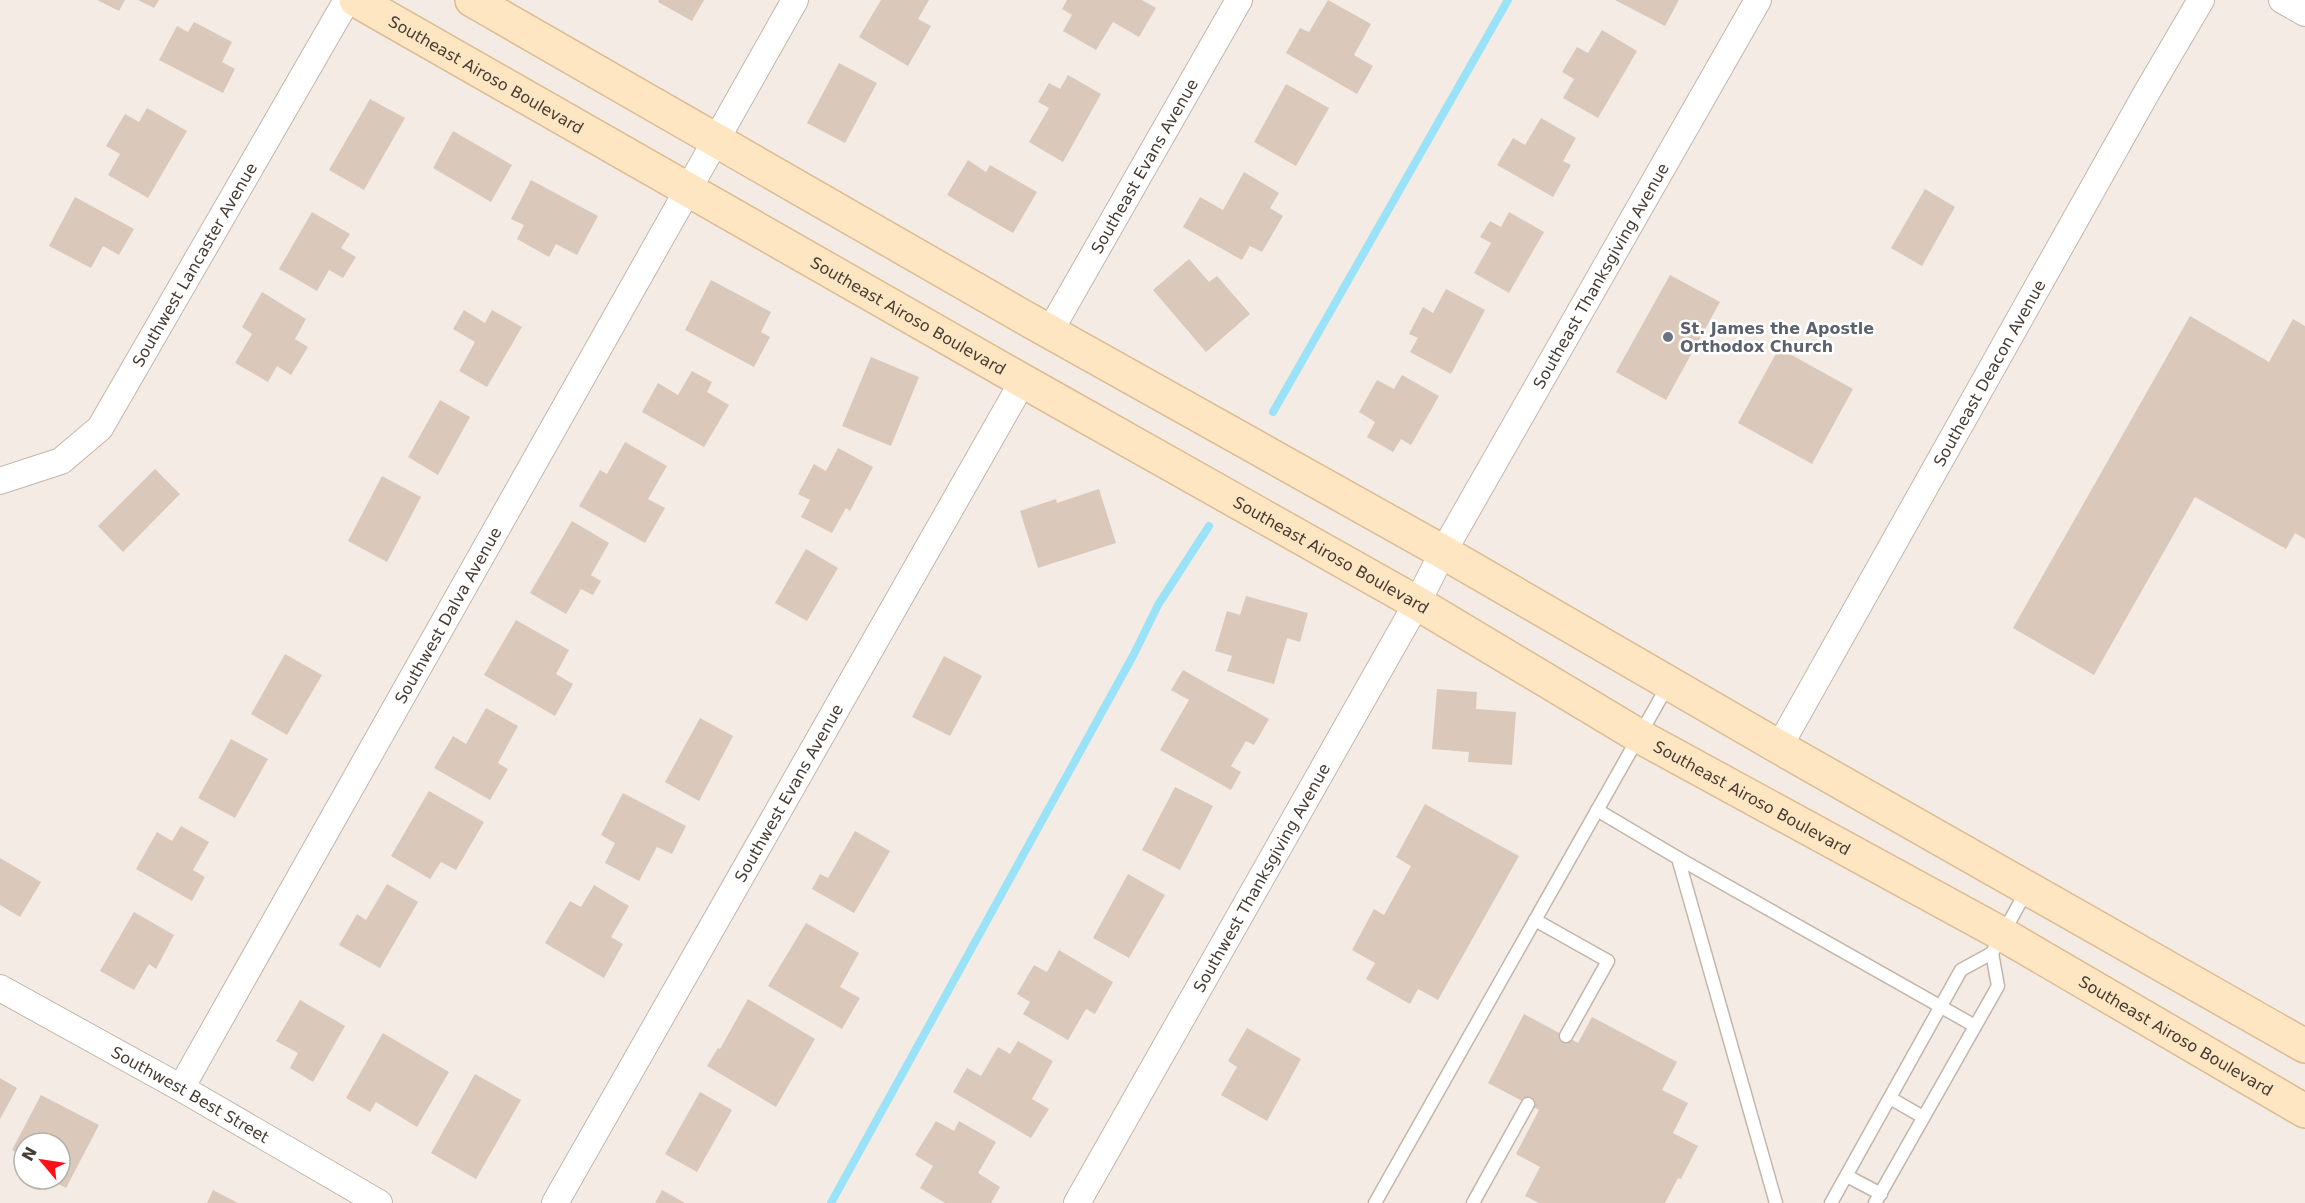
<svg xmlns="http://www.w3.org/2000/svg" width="2305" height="1203" font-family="'DejaVu Sans',sans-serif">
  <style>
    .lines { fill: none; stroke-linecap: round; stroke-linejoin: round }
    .stream { stroke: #99e2f8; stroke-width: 8 }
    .building { fill: #dac8bb }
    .lane-casing { stroke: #c3b5a9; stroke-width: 15 }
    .street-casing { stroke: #c3b5a9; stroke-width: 28 }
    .secondary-casing { stroke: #dcbb91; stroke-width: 36 }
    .lane { stroke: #fff; stroke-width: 12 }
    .street { stroke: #fff; stroke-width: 26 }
    .secondary { stroke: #ffe6c3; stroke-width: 33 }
    .worship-dot { fill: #6b7280; stroke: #fff; stroke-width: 2 }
    .labels { text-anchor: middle; stroke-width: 5; stroke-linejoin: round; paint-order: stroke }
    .street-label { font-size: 16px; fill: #473c33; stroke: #fff }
    .worship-label { font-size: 16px; font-weight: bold; fill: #5b616d; stroke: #fff; text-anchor: start }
  </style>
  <rect width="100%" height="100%" fill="#f4ece4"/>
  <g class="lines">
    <g class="stream">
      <path d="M 1273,412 L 1508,0"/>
      <path d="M 831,1203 L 1134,654 L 1158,605 L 1209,526"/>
    </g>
  </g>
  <g class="building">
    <path d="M 97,0 L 125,0 L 119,11 Z"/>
    <path d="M 138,0 L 159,0 L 154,8 Z"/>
    <path d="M 659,0 L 704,0 L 692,21 L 658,2 Z"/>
    <path d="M 881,0 L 929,0 L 918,19 L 931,26 L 908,66 L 859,37 Z"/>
    <path d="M 1067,0 L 1142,0 L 1156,8 L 1139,37 L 1113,22 L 1096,50 L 1063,31 L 1072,15 L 1062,9 Z"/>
    <path d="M 1328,0 L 1371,24 L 1354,55 L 1373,66 L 1357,94 L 1286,53 L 1300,28 L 1309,32 Z"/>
    <path d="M 1615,0 L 1679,0 L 1665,26 Z"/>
    <path d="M 194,22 L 232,42 L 222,62 L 235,69 L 223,93 L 159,60 L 177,26 L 188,32 Z"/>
    <path d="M 1602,30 L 1637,51 L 1598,118 L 1563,98 L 1574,79 L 1562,72 L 1577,47 L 1588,53 Z"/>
    <path d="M 839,63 L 877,83 L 845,143 L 807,123 Z"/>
    <path d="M 1068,75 L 1101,94 L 1063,162 L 1029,142 L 1049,108 L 1038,102 L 1049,83 L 1060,89 Z"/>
    <path d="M 1286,84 L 1329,108 L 1296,166 L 1254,142 Z"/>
    <path d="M 370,99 L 405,118 L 364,190 L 329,170 Z"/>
    <path d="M 147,108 L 187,131 L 148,198 L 108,175 L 120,154 L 106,146 L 125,114 L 139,122 Z"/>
    <path d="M 1541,118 L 1576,138 L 1563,161 L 1571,165 L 1553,197 L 1497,165 L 1513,138 L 1525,145 Z"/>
    <path d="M 453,131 L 512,165 L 491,202 L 433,168 Z"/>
    <path d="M 968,160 L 986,172 L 990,165 L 1037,192 L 1013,233 L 947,195 Z"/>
    <path d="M 1244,172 L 1279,193 L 1270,208 L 1283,216 L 1262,252 L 1250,246 L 1242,260 L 1183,227 L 1200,197 L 1223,210 Z"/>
    <path d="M 531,180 L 598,216 L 577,255 L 556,244 L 549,257 L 517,239 L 524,225 L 511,219 Z"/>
    <path d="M 1925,189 L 1955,207 L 1922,266 L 1891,248 Z"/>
    <path d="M 75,197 L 134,229 L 119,255 L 103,246 L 91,268 L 49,246 Z"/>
    <path d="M 312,212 L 350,234 L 341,248 L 356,257 L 343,278 L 329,270 L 317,291 L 279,269 Z"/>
    <path d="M 1509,212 L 1544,232 L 1509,293 L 1474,273 L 1491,243 L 1480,237 L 1490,221 L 1501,227 Z"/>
    <path d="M 1189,259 L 1209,282 L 1217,276 L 1250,314 L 1206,352 L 1153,290 Z"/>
    <path d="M 1670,275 L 1720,302 L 1666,400 L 1616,372 Z"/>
    <path d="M 711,280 L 771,312 L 761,332 L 770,337 L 754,367 L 685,330 Z"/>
    <path d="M 1446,289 L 1485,310 L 1451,374 L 1410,352 L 1418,338 L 1409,334 L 1423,307 L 1433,313 Z"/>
    <path d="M 262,292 L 306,319 L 295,339 L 308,347 L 291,375 L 277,366 L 268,382 L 235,363 L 252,334 L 242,327 Z"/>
    <path d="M 464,310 L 485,323 L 492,310 L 522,327 L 487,387 L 459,371 L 475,342 L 453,329 Z"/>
    <path d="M 2190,316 L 2269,362 L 2293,319 L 2305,326 L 2305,539 L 2295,533 L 2286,549 L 2195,497 L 2094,675 L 2013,628 Z"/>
    <path d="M 1779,348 L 1853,389 L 1812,464 L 1738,423 Z"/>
    <path d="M 871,357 L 919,377 L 891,446 L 842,426 Z"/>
    <path d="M 692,371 L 712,382 L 707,392 L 729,405 L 704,447 L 642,412 L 658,383 L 678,395 Z"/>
    <path d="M 1402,375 L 1439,396 L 1411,445 L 1401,439 L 1393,452 L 1367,437 L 1375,422 L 1359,412 L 1377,380 L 1394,389 Z"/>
    <path d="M 440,400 L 470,417 L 438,475 L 408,457 Z"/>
    <path d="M 625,442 L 667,466 L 648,499 L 665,508 L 645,543 L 579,506 L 600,470 L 607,474 Z"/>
    <path d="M 838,448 L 873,467 L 850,511 L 846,508 L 832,533 L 801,517 L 810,500 L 798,494 L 814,464 L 826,471 Z"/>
    <path d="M 155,469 L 180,494 L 123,552 L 98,526 Z"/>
    <path d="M 382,476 L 421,497 L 387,562 L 348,541 Z"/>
    <path d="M 1099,489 L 1116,543 L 1038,568 L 1020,511 L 1056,499 L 1057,503 Z"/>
    <path d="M 572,521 L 609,543 L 591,575 L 601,581 L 593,595 L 581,589 L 566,614 L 530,593 Z"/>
    <path d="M 806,549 L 838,568 L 807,621 L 775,603 Z"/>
    <path d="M 1246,596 L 1308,613 L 1300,642 L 1287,638 L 1274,684 L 1227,671 L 1232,656 L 1215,651 L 1227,611 L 1240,615 Z"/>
    <path d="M 516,620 L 569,650 L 556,674 L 573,684 L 555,716 L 484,675 Z"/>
    <path d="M 285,654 L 322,675 L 287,735 L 251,714 Z"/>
    <path d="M 944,656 L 982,676 L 950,736 L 912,717 Z"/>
    <path d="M 1183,670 L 1269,719 L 1254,745 L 1246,741 L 1231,766 L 1241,772 L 1231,790 L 1160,750 L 1189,700 L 1171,690 Z"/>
    <path d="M 1437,689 L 1477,692 L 1476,709 L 1516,712 L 1512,765 L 1468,762 L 1469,752 L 1432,749 Z"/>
    <path d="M 486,708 L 518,726 L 498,763 L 508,769 L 490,800 L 434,768 L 453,736 L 466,744 Z"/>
    <path d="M 700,718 L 733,736 L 699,801 L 665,782 Z"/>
    <path d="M 231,739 L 268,759 L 235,818 L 198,798 Z"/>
    <path d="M 1175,787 L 1213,806 L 1180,870 L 1142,850 Z"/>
    <path d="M 429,791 L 484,822 L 456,870 L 441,862 L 430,879 L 391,856 Z"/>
    <path d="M 623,793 L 686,826 L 672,854 L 657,847 L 639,881 L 605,863 L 615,843 L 601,835 Z"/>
    <path d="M 1425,804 L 1519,856 L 1438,1000 L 1418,989 L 1410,1004 L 1366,979 L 1375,963 L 1352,950 L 1374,909 L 1384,915 L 1411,866 L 1396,857 Z"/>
    <path d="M 181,826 L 209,842 L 193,870 L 205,877 L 192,901 L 136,869 L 157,832 L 172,841 Z"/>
    <path d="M 855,831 L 890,851 L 854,913 L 812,889 L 820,874 L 828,878 Z"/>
    <path d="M 0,858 L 41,882 L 20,917 L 0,905 Z"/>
    <path d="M 1128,874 L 1165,895 L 1129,958 L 1093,938 Z"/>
    <path d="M 387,884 L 418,902 L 380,968 L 339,945 L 357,914 L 366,920 Z"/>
    <path d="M 594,885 L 629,906 L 611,937 L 623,944 L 604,978 L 545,943 L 570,901 L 581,907 Z"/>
    <path d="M 134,912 L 174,935 L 156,969 L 149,964 L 134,990 L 100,971 Z"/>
    <path d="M 806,923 L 859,953 L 840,987 L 860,998 L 842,1029 L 768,986 Z"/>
    <path d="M 1059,950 L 1113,982 L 1095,1014 L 1086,1009 L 1068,1040 L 1023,1014 L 1030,1002 L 1017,994 L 1034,965 L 1047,972 Z"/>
    <path d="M 748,999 L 815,1039 L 776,1107 L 707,1066 L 718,1048 L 720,1049 Z"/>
    <path d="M 300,1000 L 345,1026 L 313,1082 L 290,1068 L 298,1053 L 276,1041 Z"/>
    <path d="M 1524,1014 L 1578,1043 L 1592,1017 L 1677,1062 L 1662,1090 L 1688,1103 L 1673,1133 L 1698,1146 L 1681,1179 L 1678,1178 L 1665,1203 L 1539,1203 L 1525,1196 L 1540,1167 L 1516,1154 L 1539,1110 L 1488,1083 Z"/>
    <path d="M 1247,1028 L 1301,1059 L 1267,1121 L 1221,1095 L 1237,1067 L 1228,1061 Z"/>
    <path d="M 383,1033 L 449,1072 L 417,1127 L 376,1102 L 370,1112 L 346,1098 Z"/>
    <path d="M 1018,1041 L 1053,1061 L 1032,1099 L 1049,1109 L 1031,1138 L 953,1092 L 967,1068 L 981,1076 L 998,1047 L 1010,1054 Z"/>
    <path d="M 475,1074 L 521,1100 L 476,1179 L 431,1153 Z"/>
    <path d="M 0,1078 L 17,1088 L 0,1119 Z"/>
    <path d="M 700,1092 L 732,1110 L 697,1172 L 665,1154 Z"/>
    <path d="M 41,1095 L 99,1125 L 66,1188 L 48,1179 L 60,1179 L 60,1143 L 24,1143 L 24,1156 L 12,1150 Z"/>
    <path d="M 936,1121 L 954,1131 L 959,1121 L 996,1142 L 978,1173 L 1000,1187 L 991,1203 L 945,1203 L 920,1188 L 933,1166 L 915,1155 Z"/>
    <path d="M 213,1190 L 238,1203 L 207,1203 Z"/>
    <path d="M 662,1190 L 685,1203 L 655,1203 Z"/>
  </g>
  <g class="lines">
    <g class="lane-casing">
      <g id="lane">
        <path d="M 1597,810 L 1678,858 L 1776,1203"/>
        <path d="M 1678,858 L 1975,1026"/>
        <path d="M 1535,920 L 1608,961 L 1566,1036"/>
        <path d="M 1890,1098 L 1923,1117"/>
        <path d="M 1847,1176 L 1881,1194"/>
        <path d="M 1375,1203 L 1668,685"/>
        <path d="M 1473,1203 L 1528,1104"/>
        <path d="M 1831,1203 L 1961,970 L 1992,953 L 2027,890"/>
        <path d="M 1875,1203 L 1998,986 L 1992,953"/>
      </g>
    </g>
    <g class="street-casing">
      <g id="street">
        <path d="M 2282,0 L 2305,13"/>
        <path id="s1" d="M 1050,331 L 1239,0"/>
        <path id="s2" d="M 0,481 L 61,461 L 100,428 L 347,0"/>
        <path id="s3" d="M 1779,747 L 2147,92 L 2201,0"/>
        <path id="s4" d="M 0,988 L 181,1088 L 379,1203"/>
        <path id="s5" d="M 181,1088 L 795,0"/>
        <path id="s6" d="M 555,1203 L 1023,381"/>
        <path id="s7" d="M 1077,1203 L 1417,603 L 1443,552 L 1758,0"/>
      </g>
    </g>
    <g class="secondary-casing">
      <g id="secondary">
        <path id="s8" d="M 356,0 L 1023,381 L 1417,603 L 1639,736 L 2002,934 L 2305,1111"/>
        <path d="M 472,0 L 1020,315 L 1443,552 L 1779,747 L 2305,1046"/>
      </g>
    </g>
    <use href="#lane" class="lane"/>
    <use href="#street" class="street"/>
    <use href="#secondary" class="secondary"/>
  </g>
  <circle class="worship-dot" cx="1668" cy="337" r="6"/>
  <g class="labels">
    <g class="street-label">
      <text dy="6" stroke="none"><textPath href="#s8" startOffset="150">Southeast Airoso Boulevard</textPath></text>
      <text dy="6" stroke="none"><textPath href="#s1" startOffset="190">Southeast Evans Avenue</textPath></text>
      <text dy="6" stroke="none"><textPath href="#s2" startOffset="304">Southwest Lancaster Avenue</textPath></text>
      <text dy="6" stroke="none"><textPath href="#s7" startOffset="1065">Southeast Thanksgiving Avenue</textPath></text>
      <text dy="6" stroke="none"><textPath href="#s8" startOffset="636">Southeast Airoso Boulevard</textPath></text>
      <text dy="6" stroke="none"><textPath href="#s3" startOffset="429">Southeast Deacon Avenue</textPath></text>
      <text dy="6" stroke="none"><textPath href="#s8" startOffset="1122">Southeast Airoso Boulevard</textPath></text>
      <text dy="6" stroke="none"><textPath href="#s5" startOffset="543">Southwest Dalva Avenue</textPath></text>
      <text dy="6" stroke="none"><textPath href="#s6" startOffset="472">Southwest Evans Avenue</textPath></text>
      <text dy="6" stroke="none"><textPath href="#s8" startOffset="1608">Southeast Airoso Boulevard</textPath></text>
      <text dy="6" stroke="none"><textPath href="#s7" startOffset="374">Southwest Thanksgiving Avenue</textPath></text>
      <text dy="6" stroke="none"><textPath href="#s8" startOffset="2094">Southeast Airoso Boulevard</textPath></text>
      <text dy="6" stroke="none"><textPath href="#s4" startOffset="218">Southwest Best Street</textPath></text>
    </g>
    <g class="worship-label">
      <text x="1680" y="334">St. James the Apostle<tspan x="1680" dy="18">Orthodox Church</tspan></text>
    </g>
  </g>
  <g transform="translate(42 1161) rotate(299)"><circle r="28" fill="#ffffff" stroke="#b5b1ad" stroke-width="1.5"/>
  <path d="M0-4.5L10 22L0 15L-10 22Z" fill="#ff1017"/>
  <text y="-9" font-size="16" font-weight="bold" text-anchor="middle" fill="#473c33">N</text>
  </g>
</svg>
